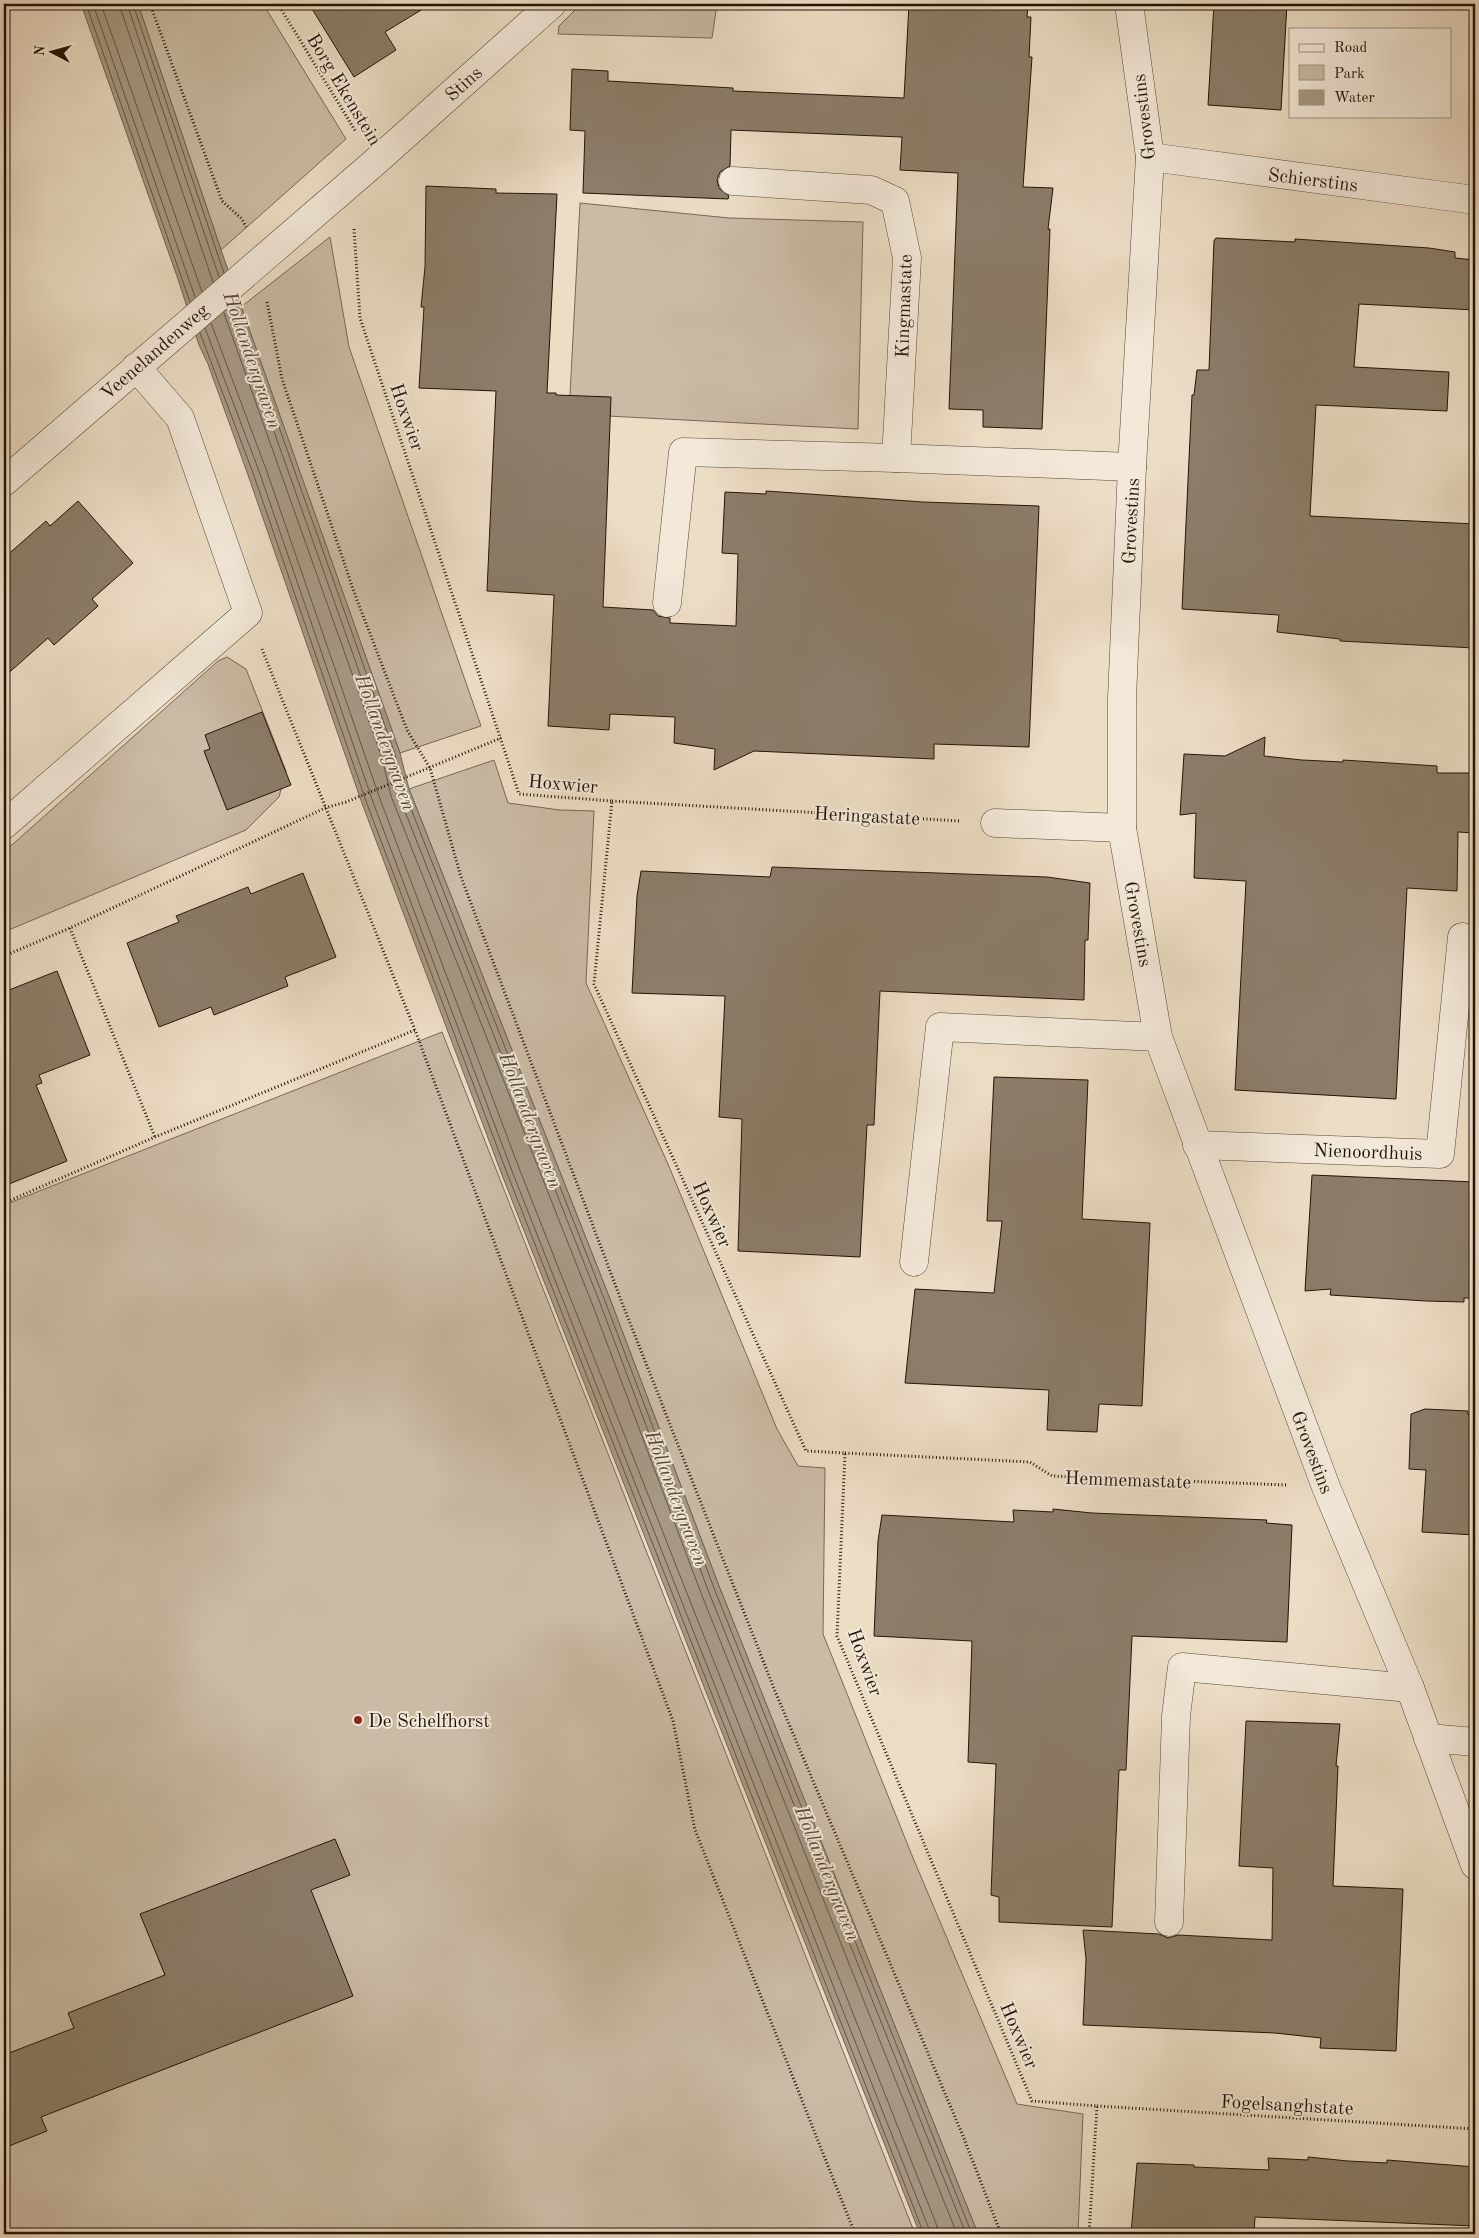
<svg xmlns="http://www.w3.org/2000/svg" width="1479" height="2238" font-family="'Old Standard TT',serif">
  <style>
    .green { fill: #cabba5; stroke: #766856 }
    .water { fill: #a79984; stroke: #726452 }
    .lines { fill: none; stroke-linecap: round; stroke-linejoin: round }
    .shore { stroke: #645645; stroke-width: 1 }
    .building { fill: #8b7d69; stroke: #221406 }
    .minor-casing { stroke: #544636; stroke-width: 29 }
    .path { stroke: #221406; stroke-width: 3; stroke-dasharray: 1 2.5; stroke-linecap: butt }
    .minor { stroke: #f3e9d9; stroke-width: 28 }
    .poi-dot { fill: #8f2418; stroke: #f3e9d9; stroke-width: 2 }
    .labels { text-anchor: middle; stroke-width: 4; stroke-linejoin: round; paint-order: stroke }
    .street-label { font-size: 19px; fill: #221406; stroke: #f3e9d9 }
    .poi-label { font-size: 19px; fill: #221406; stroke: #f3e9d9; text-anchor: start }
    .water-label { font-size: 20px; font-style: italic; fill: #574938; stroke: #f3e9d9 }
  </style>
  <rect width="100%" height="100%" fill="#ecddc5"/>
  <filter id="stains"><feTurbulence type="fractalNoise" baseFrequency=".004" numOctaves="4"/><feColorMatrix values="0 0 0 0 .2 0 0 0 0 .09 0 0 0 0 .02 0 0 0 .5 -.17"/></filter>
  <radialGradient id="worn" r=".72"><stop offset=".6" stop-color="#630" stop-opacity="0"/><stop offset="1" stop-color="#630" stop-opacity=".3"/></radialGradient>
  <g class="green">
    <path d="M 138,4 L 263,4 L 346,139 L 221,250 Z"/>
    <path d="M 581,4 L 717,4 L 712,38 L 558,34 L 559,26 Z"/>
    <path d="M 580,203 L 729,218 L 863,222 L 858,429 L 569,414 Z"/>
    <path d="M 330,237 L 349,347 L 481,726 L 400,753 L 241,307 Z"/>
    <path d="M 227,657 L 246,669 L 286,771 L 279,797 L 246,830 L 4,932 L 4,852 L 218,661 Z"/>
    <path d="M 494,760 L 508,803 L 560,810 L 594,811 L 586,983 L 668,1164 L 777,1429 L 798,1466 L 825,1468 L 823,1634 L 911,1853 L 1017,2104 L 1083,2114 L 1078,2234 L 978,2234 L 719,1586 L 610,1299 L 409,789 Z"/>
    <path d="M 442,1032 L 915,2234 L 4,2234 L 4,1205 Z"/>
  </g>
  <path class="water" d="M 81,4 L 138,4 L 221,250 L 400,753 L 409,789 L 610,1299 L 719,1586 L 978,2234 L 920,2234 L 502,1175 L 363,806 L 248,475 L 208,364 L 199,345 L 179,282 Z"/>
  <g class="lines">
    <g class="shore">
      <path d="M 86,4 L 190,302"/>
      <path d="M 93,4 L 195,297"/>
      <path d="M 101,4 L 202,292"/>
      <path d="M 119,4 L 213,282"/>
      <path d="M 127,4 L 219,277"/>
      <path d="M 133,4 L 224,273"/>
      <path d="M 235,303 L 395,754 L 404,791 L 605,1301 L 714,1588 L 972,2234"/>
      <path d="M 230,307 L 389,756 L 398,794 L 600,1303 L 708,1590 L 966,2234"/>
      <path d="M 224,313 L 382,758 L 391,796 L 593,1306 L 701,1593 L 957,2234"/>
      <path d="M 211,323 L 266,469 L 380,799 L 519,1168 L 937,2226 L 938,2234"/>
      <path d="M 205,328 L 259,471 L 373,802 L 512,1171 L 931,2234"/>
      <path d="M 200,333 L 253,473 L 367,804 L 507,1173 L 924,2234"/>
    </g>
  </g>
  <g class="building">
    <path d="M 309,4 L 431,4 L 385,32 L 396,50 L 354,77 Z"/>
    <path d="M 909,4 L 1028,4 L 1027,17 L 1031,17 L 1029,57 L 1032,57 L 1023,187 L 1053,188 L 1048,229 L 1050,229 L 1042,429 L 983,427 L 983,410 L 949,409 L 958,173 L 900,170 L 902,137 L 731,130 L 730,166 L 720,172 L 717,180 L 719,188 L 729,196 L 728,199 L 583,193 L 585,131 L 570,130 L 572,69 L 608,71 L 608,81 L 733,88 L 733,91 L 904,98 Z"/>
    <path d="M 1214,4 L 1287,4 L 1281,110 L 1208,105 Z"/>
    <path d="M 426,186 L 496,189 L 496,193 L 557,194 L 547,393 L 556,393 L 556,395 L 611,397 L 603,607 L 653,610 L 658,616 L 670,618 L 670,623 L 736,626 L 738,554 L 722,553 L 725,492 L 766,494 L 766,491 L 923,502 L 1039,506 L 1029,747 L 934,744 L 934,759 L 754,751 L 714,770 L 715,749 L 674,743 L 675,717 L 610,714 L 609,730 L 548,726 L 554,595 L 487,591 L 496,391 L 419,388 L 424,307 L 421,307 L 425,267 Z"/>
    <path d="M 1216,238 L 1295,242 L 1295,239 L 1429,248 L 1455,252 L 1455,258 L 1475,260 L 1475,310 L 1359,304 L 1354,367 L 1449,372 L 1447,411 L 1316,405 L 1310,516 L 1475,524 L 1474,648 L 1340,641 L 1340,639 L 1277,632 L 1279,615 L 1182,609 L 1192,395 L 1194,395 L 1197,370 L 1209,370 L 1214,241 Z"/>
    <path d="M 78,501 L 133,563 L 92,599 L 98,606 L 54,645 L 48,638 L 4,677 L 4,558 L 46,521 L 50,526 Z"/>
    <path d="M 262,712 L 291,785 L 227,810 L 204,751 L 210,749 L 205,735 Z"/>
    <path d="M 1265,737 L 1264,756 L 1302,760 L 1343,762 L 1343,760 L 1437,766 L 1437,773 L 1475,773 L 1475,833 L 1458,832 L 1457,891 L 1407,888 L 1396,1099 L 1235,1090 L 1246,881 L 1194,878 L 1196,813 L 1180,815 L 1184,754 L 1225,756 Z"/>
    <path d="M 772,867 L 1047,877 L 1090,883 L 1088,940 L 1085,940 L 1084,1000 L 880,991 L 874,1125 L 867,1125 L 860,1257 L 738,1251 L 742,1119 L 719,1117 L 725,996 L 632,993 L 637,896 L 641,871 L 770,877 Z"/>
    <path d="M 303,873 L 336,957 L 285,977 L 288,986 L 214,1015 L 211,1007 L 159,1027 L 127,943 L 179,922 L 176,916 L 248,887 L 251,894 Z"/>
    <path d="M 57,971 L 90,1055 L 39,1075 L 42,1083 L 36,1085 L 67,1161 L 4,1186 L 4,992 Z"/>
    <path d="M 994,1077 L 1088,1080 L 1082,1219 L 1150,1223 L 1142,1406 L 1099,1404 L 1097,1432 L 1047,1430 L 1049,1390 L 905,1383 L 915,1289 L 994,1293 L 1002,1221 L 987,1221 Z"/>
    <path d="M 1312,1175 L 1475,1182 L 1475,1298 L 1464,1298 L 1464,1302 L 1426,1301 L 1330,1295 L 1331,1289 L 1305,1291 Z"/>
    <path d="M 1425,1409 L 1468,1411 L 1468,1415 L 1475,1416 L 1475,1535 L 1422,1532 L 1426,1470 L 1409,1469 L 1411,1414 Z"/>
    <path d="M 1053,1509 L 1092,1513 L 1267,1520 L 1266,1523 L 1292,1525 L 1287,1642 L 1132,1636 L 1126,1770 L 1119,1770 L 1112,1927 L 999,1922 L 999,1897 L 991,1895 L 996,1764 L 968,1762 L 972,1641 L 874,1636 L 878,1541 L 882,1515 L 1014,1522 L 1013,1510 L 1053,1512 Z"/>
    <path d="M 1246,1721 L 1340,1724 L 1336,1766 L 1338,1766 L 1333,1886 L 1403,1889 L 1396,2051 L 1320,2048 L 1321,2038 L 1275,2033 L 1083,2025 L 1086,1959 L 1083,1930 L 1159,1934 L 1168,1938 L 1178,1935 L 1272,1940 L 1273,1868 L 1239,1866 Z"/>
    <path d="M 335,1839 L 350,1875 L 311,1890 L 353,1996 L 41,2117 L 47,2131 L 4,2148 L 4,2055 L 74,2028 L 68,2013 L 165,1975 L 140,1914 Z"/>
    <path d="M 1308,2157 L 1348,2161 L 1387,2163 L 1387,2160 L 1475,2167 L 1475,2226 L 1255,2217 L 1254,2234 L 1191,2230 L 1190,2234 L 1131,2234 L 1137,2163 L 1194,2165 L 1194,2167 L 1269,2170 L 1268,2158 L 1308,2160 Z"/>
  </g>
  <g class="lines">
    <g class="minor-casing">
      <g id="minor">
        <path d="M 1129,4 L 1150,157 L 1132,467 L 1122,698 L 1122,828 L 1158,1037 L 1326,1487 L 1410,1688 L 1475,1865"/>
        <path d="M 1150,157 L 1475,200"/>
        <path d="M 733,181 L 871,190 L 895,201 L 907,258 L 896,458"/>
        <path d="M 4,482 L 374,163 L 552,4"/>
        <path d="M 667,603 L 683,452 L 896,458 L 1132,467"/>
        <path d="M 995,823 L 1122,828"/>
        <path d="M 4,825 L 248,613 L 180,418 L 136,367"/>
        <path d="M 1197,1145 L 1440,1154 L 1462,937"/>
        <path d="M 914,1262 L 940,1027 L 1158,1037"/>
        <path d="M 1428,1738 L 1475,1742"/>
        <path d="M 1169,1922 L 1176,1716 L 1182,1667 L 1410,1688"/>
      </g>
    </g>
    <g class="path">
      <path d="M 150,4 L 222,201 L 242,219 L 246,227"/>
      <path d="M 278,4 L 356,132"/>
      <path d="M 354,229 L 360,318 L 519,794 L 612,801 L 594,984 L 806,1451 L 845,1453 L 837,1636 L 1032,2101 L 1097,2106 L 1089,2234"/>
      <path d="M 267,302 L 282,379 L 354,592 L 407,730 L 430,768 L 461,877 L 621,1300 L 775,1691 L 963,2136 L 1001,2234"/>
      <path d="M 262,649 L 415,1030 L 484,1215 L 673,1721 L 695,1830 L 855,2234"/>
      <path d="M 612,801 L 961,821"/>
      <path d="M 70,928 L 155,1137"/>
      <path d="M 4,956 L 70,928 L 325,808 L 346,802 L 501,738"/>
      <path d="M 4,1203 L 155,1137 L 415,1030"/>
      <path d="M 845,1453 L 1030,1462 L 1052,1476 L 1287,1485"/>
      <path d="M 1097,2106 L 1475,2129"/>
    </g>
    <use href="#minor" class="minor"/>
  </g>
  <circle class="poi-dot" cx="358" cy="1720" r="5"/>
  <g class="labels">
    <g class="street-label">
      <text transform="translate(463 83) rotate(-42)" y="7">Stins</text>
      <text transform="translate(345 89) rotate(59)" y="7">Borg Ekenstein</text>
      <text transform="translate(1143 117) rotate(-97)" y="7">Grovestins</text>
      <text transform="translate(1313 179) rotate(7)" y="7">Schierstins</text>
      <text transform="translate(903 306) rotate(-88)" y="7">Kingmastate</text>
      <text transform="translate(154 351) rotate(-41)" y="7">Veenelandenweg</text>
      <text transform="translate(408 417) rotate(71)" y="7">Hoxwier</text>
      <text transform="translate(1130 521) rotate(-87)" y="7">Grovestins</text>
      <text transform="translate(563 783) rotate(5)" y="7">Hoxwier</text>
      <text transform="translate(867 815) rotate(3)" y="7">Heringastate</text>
      <text transform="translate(1139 924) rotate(80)" y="7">Grovestins</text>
      <text transform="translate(1368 1151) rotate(2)" y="7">Nienoordhuis</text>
      <text transform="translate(713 1214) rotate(66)" y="7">Hoxwier</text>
      <text transform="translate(1313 1452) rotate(69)" y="7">Grovestins</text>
      <text transform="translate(1128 1479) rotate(2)" y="7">Hemmemastate</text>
      <text transform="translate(866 1662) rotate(70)" y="7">Hoxwier</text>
      <text transform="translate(1020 2035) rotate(67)" y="7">Hoxwier</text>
      <text transform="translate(1287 2104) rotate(3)" y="7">Fogelsanghstate</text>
    </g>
    <g class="poi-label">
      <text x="368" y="1727">De Schelfhorst</text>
    </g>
    <g class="water-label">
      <text transform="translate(253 360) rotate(71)" y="7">Hollandergraven</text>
      <text transform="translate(386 742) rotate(70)" y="7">Hollandergraven</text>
      <text transform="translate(531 1120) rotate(69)" y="7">Hollandergraven</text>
      <text transform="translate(677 1498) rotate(69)" y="7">Hollandergraven</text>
      <text transform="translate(828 1873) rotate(68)" y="7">Hollandergraven</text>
    </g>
  </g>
  <rect width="1479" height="2238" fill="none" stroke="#ecddc5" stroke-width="20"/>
  <rect x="5" y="5" width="1469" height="2228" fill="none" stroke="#221406" stroke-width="2.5"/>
  <rect x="10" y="10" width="1459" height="2218" fill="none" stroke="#221406"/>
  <rect x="1289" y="28" width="162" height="90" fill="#f3e9d9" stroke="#9f9485"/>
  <rect x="1299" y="44" width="25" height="8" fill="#f3e9d9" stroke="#9f9485"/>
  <text x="1334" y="52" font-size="15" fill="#221406">Road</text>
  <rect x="1299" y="65" width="25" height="15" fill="#cabba5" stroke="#9f9485"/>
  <text x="1334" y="78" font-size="15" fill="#221406">Park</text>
  <rect x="1299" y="90" width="25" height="15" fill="#a79984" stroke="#9f9485"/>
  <text x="1334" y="102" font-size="15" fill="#221406">Water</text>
  <g transform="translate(52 52) rotate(276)" stroke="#f3e9d9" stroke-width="4" paint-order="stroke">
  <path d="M0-4L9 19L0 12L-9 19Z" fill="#221406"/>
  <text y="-8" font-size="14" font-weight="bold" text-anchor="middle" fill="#221406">N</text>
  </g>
  <rect width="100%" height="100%" filter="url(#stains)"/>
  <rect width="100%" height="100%" fill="url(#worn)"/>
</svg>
